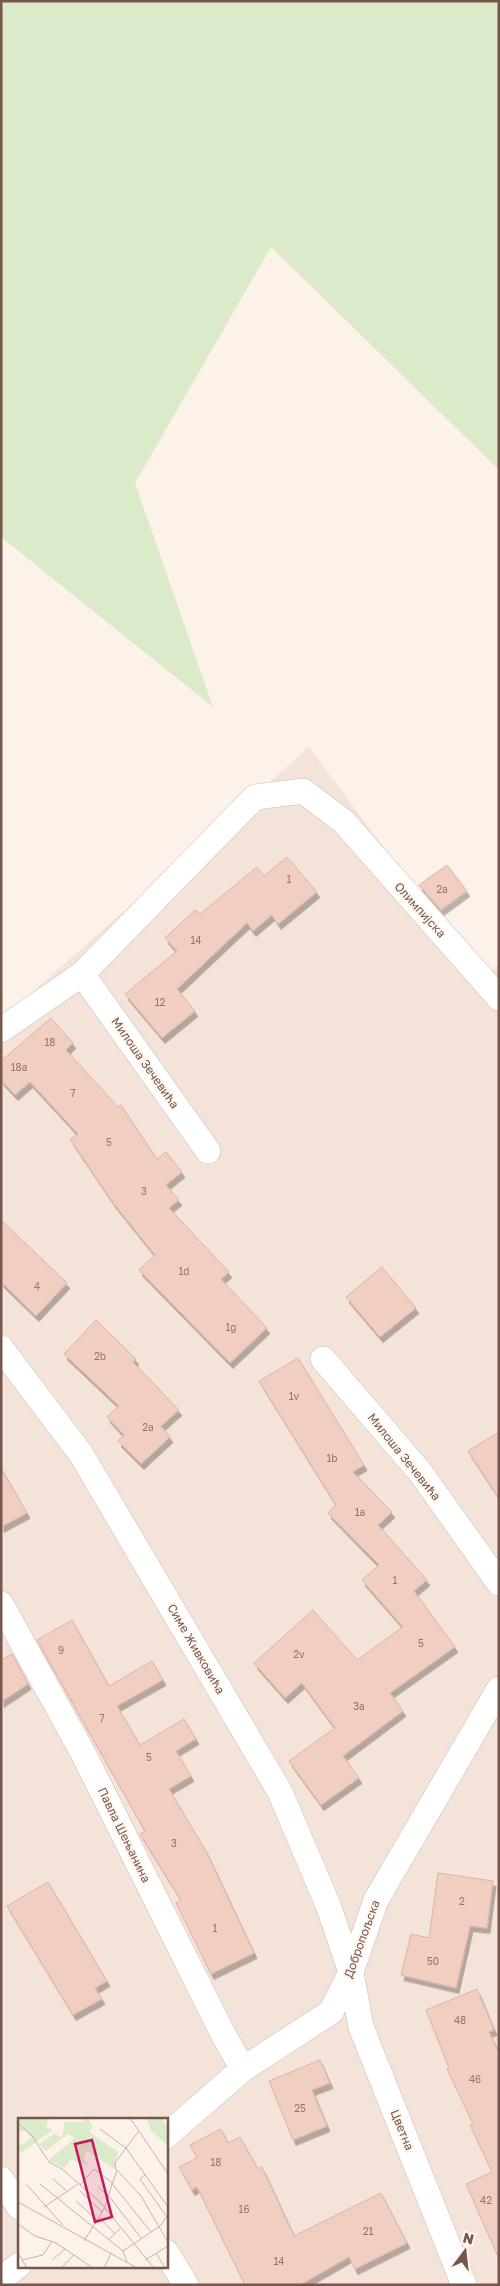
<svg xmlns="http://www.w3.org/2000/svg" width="500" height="2286" font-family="'Golos Text',sans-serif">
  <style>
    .residential { fill: #f3e3d8; fill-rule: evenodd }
    .green { fill: #dbeac8 }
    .building { fill: #f0cec2; stroke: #e2b2a3; filter: url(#shadow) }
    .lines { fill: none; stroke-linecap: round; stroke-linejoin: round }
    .street-casing { stroke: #d0bbb2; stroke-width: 26 }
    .street { stroke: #fff; stroke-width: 25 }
    .labels { text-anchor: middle; stroke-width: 4; stroke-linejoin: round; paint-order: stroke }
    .number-label { font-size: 10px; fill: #94746a }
    .street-label { font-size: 12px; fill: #76564d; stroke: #fef7f0 }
    .inset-road { fill: none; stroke: #c6b4ab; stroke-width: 1 }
    .view { fill: #c2185b; fill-opacity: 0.15; stroke: #c2185b; stroke-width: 2.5 }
    .inset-edge { fill: none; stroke: #76564d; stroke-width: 2.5 }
  </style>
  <defs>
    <filter id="shadow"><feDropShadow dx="3" dy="5.5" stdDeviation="0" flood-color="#0004"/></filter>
  </defs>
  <rect width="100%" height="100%" fill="#fcf2ea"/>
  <path class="residential" d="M 309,747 L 482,980 L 499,964 L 499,2285 L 1,2285 L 1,1020 ZM 19,2120 L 166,2120 L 166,2267 L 19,2267 Z"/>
  <path class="green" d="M 1,1 L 499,1 L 499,470 L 271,247 L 135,483 L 213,707 L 1,537 Z"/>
  <g class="building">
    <path d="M 287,857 L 317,892 L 278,924 L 272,915 L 253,931 L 247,923 L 177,989 L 195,1011 L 162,1038 L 125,994 L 177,951 L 165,938 L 195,910 L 200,914 L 257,867 L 264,876 Z"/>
    <path d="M 447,865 L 467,891 L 441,910 L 419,885 Z"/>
    <path d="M 51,1018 L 73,1043 L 66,1050 L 118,1107 L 121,1105 L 157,1159 L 166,1152 L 182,1172 L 166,1185 L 179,1200 L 169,1208 L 229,1272 L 221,1279 L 267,1328 L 230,1363 L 139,1270 L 155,1255 L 114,1204 L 70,1139 L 78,1134 L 30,1082 L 15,1095 L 1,1080 L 1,1061 Z"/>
    <path d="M 1,1220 L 67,1283 L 36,1316 L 1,1282 Z"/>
    <path d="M 382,1267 L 416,1308 L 380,1337 L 346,1297 Z"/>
    <path d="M 96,1320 L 136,1359 L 133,1362 L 179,1410 L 161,1426 L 170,1437 L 141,1464 L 118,1441 L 124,1435 L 107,1417 L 119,1406 L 64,1354 Z"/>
    <path d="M 298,1358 L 364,1465 L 353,1472 L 392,1512 L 378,1525 L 427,1580 L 414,1591 L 455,1647 L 390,1693 L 403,1711 L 343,1756 L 359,1778 L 321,1805 L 289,1761 L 335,1728 L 302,1683 L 285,1698 L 254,1663 L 313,1610 L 357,1660 L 403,1627 L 362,1580 L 379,1565 L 328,1513 L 336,1505 L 259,1381 Z"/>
    <path d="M 499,1432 L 499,1498 L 468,1451 Z"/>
    <path d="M 1,1468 L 27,1513 L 1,1527 Z"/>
    <path d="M 72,1620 L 109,1686 L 152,1661 L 163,1680 L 117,1706 L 140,1745 L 184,1719 L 196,1739 L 176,1751 L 191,1776 L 169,1789 L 207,1853 L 254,1953 L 211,1974 L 176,1903 L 181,1900 L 140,1834 L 145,1831 L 37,1640 Z"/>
    <path d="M 12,1654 L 28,1684 L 1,1702 L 1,1660 Z"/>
    <path d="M 438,1873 L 493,1881 L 487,1928 L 470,1926 L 456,1988 L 401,1975 L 411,1934 L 429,1938 Z"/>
    <path d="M 48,1882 L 107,1981 L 95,1988 L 102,1999 L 73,2015 L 7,1906 Z"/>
    <path d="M 477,1989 L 494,2030 L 489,2032 L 499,2053 L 499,2259 L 466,2184 L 492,2172 L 470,2125 L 473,2124 L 447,2069 L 449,2068 L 426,2010 Z"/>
    <path d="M 320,2060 L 330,2083 L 312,2090 L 327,2126 L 293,2140 L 269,2081 Z"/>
    <path d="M 221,2129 L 228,2143 L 240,2137 L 258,2169 L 262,2167 L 294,2236 L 381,2193 L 407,2243 L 355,2269 L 349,2257 L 300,2285 L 245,2285 L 197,2187 L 192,2190 L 179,2167 L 197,2158 L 190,2145 Z"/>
  </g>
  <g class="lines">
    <g class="street-casing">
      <g id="street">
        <path d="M 82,974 L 208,1151"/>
        <path d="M 1,1030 L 82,974 L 255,797 L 303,791 L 343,821 L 499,998"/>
        <path d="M 1,1348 L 81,1454 L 280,1792 L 328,1905 L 351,1972 L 361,2027 L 464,2285"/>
        <path d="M 323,1359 L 420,1472 L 499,1583"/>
        <path d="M 1,1604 L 84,1755 L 224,2036 L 243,2069"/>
        <path d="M 166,2136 L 243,2069 L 331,2012 L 351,1972 L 376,1900 L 499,1689"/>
        <path d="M 1,2179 L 19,2207"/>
        <path d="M 166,2252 L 186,2285"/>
        <path d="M 1,2279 L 19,2265"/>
      </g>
    </g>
    <use href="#street" class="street"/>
  </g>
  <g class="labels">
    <g class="number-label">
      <text x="289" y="883">1</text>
      <text x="442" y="893">2a</text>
      <text x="196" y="944">14</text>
      <text x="160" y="1006">12</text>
      <text x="50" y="1046">18</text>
      <text x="19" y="1071">18a</text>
      <text x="73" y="1097">7</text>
      <text x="109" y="1146">5</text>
      <text x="144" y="1195">3</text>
      <text x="184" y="1275">1d</text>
      <text x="37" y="1290">4</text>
      <text x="231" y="1331">1g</text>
      <text x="100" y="1360">2b</text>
      <text x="294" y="1400">1v</text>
      <text x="148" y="1431">2a</text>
      <text x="332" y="1462">1b</text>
      <text x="360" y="1516">1a</text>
      <text x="395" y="1584">1</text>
      <text x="421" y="1647">5</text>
      <text x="61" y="1654">9</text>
      <text x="299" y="1658">2v</text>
      <text x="359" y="1710">3a</text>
      <text x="102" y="1722">7</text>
      <text x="149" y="1761">5</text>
      <text x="174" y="1847">3</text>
      <text x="462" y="1905">2</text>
      <text x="215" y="1932">1</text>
      <text x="433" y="1965">50</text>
      <text x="460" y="2024">48</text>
      <text x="475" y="2083">46</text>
      <text x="300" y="2112">25</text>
      <text x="216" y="2166">18</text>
      <text x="486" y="2204">42</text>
      <text x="244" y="2213">16</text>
      <text x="368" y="2235">21</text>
      <text x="279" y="2265">14</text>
    </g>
    <g class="street-label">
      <text transform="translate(420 910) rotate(48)" y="4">Олимпијска</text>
      <text transform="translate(145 1063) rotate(55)" y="4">Милоша Зечевића</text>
      <text transform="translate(404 1457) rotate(51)" y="4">Милоша Зечевића</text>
      <text transform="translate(196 1649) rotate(60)" y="4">Симе Живковића</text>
      <text transform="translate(124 1835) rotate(64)" y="4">Павла Шењанина</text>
      <text transform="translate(362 1939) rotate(-70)" y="4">Добропољска</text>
      <text transform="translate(402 2130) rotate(68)" y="4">Цветна</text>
    </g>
  </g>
  <g transform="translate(18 2118)">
    <rect width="150" height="150" fill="#fcf2ea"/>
    <path d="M 0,0 L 31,0 L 28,9 L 35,12 L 2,35 L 0,28 L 14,20 L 6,12 L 0,15 ZM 65,0 L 70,0 L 75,9 L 71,14 L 100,34 L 96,51 L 68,32 L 66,41 L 70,48 L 53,41 L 46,50 L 31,42 L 57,20 L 50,16 L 28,33 L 21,26 L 36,16 L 44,19 L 47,4 L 65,4 ZM 129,0 L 143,0 L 150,8 L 150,28 L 132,11 Z" fill="#dbeac8"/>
    <path class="inset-road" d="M 112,0 L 150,56M 0,5 L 15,19 L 31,44 L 44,51 L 82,84 L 136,150M 82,11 L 108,30 L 150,89M 98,52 L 97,45 L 120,14M 127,57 L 122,61 L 149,99M 35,61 L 49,73M 8,66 L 45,107M 22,66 L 105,133 L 109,144M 62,67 L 76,51 L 92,63 L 133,114M 80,69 L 91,78 L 123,120M 62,73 L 84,94M 58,83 L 79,102M 0,84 L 119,150M 26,89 L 60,66M 81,99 L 97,116M 0,106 L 17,118 L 38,125 L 75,150M 90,122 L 102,111M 66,123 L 86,91 L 99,52 L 123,78 L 150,124M 105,133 L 142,108 L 150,97M 0,135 L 9,150M 138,135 L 147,150M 4,142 L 25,137 L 34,123M 34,142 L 47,131M 127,142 L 150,128M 43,150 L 56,137M 86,150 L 93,135"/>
    <path class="view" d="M 74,22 L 94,99 L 77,104 L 57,26 Z"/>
    <rect width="150" height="150" class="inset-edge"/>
  </g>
  <rect width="500" height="2286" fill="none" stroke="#76564d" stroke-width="5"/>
  <g transform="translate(465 2251) rotate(15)" stroke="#fef7f0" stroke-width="4" paint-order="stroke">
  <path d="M0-4L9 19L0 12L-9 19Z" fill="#76564d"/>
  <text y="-8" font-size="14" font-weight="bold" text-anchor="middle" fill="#76564d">N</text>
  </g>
</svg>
